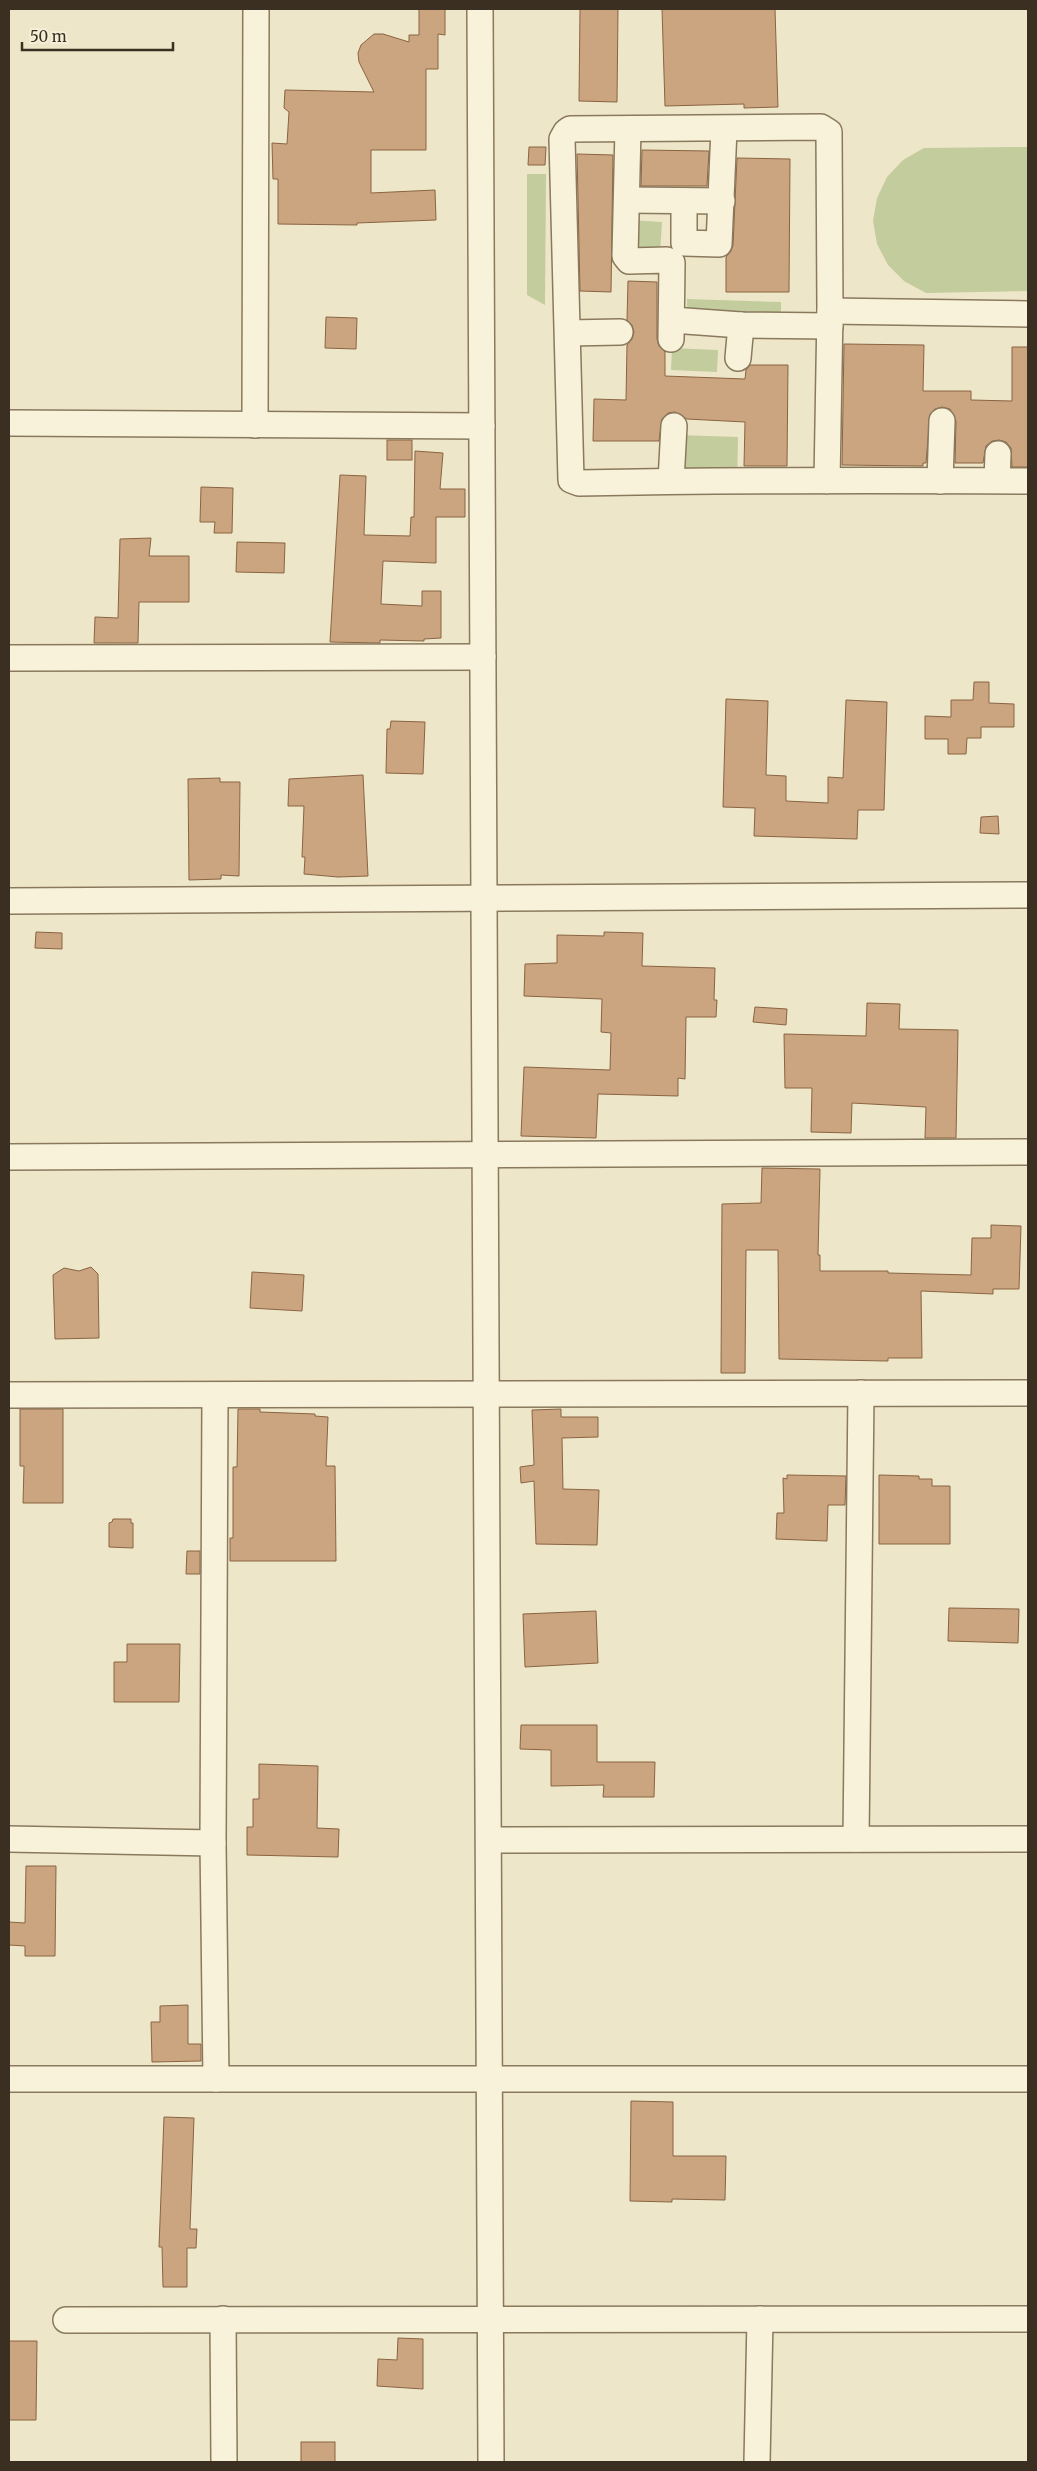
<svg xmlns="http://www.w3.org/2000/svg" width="1037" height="2471" font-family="Merriweather,serif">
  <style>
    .green { fill: #c3cc9c }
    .building { fill: #cba57f; stroke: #896443 }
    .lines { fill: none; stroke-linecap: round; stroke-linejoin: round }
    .minor-casing { stroke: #8a795d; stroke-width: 28 }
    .minor { stroke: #f8f2db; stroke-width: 25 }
  </style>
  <rect width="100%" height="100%" fill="#eee6c8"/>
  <g class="green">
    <path d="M 1028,147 L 1028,291 L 926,293 L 904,281 L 888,265 L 877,244 L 873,221 L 877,198 L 887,177 L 903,160 L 924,148 Z"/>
    <path d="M 527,174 L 546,174 L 545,305 L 527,295 Z"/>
    <path d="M 630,220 L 662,222 L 660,253 L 628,251 Z"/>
    <path d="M 687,299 L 781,302 L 781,316 L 687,314 Z"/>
    <path d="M 672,348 L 718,350 L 717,372 L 671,370 Z"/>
    <path d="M 678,435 L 738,437 L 737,487 L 676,486 Z"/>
  </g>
  <g class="building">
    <path d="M 419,9 L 445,9 L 445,35 L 438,34 L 438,69 L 426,69 L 426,150 L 371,150 L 371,193 L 435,190 L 436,220 L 357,223 L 357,225 L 278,224 L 278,179 L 273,179 L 272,143 L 287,144 L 289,112 L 284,108 L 285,90 L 374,92 L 359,62 L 358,53 L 361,45 L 374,34 L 383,34 L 409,42 L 409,35 L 419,35 Z"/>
    <path d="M 580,9 L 618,9 L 617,102 L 579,101 Z"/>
    <path d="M 662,9 L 775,9 L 778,107 L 744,108 L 744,104 L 665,106 Z"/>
    <path d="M 529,147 L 546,147 L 545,165 L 528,165 Z"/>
    <path d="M 642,150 L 709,151 L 707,186 L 641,186 Z"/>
    <path d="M 577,154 L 613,155 L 611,292 L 580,291 Z"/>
    <path d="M 737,158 L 790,159 L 789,292 L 726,292 L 726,257 L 731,251 L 733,245 Z"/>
    <path d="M 628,281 L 657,282 L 657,339 L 659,346 L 665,352 L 665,376 L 745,379 L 746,370 L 750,365 L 788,365 L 787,466 L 744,466 L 745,422 L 687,419 L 675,412 L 668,413 L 662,419 L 659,441 L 593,441 L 594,399 L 626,400 L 627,345 L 632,339 L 634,332 L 632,325 L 627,320 Z"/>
    <path d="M 326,317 L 357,318 L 356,349 L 325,348 Z"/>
    <path d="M 844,344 L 924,345 L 923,391 L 971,391 L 971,400 L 1012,401 L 1012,347 L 1028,347 L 1028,467 L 1012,467 L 1011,448 L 1006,442 L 999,440 L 992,441 L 986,446 L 983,463 L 955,463 L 956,421 L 950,409 L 942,407 L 935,409 L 930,414 L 926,463 L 923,463 L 923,466 L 842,465 Z"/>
    <rect x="387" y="440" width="25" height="20"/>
    <path d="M 415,451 L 443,453 L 440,489 L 465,489 L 465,517 L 436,517 L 436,563 L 383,561 L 381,604 L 422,606 L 422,591 L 441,591 L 441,638 L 424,639 L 424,641 L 380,640 L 380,643 L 330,642 L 340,475 L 366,476 L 364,535 L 410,536 L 411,517 L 414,517 Z"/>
    <path d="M 201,487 L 233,488 L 232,533 L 214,533 L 215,522 L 200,522 Z"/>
    <path d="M 151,538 L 149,556 L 189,556 L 189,602 L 139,602 L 138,643 L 94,643 L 95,617 L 118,618 L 120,539 Z"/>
    <path d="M 237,542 L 285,543 L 284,573 L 236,572 Z"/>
    <path d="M 974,682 L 989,682 L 989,703 L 1014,704 L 1014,727 L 981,727 L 981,738 L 967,738 L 966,754 L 948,754 L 948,739 L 925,739 L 925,716 L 951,717 L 951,700 L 973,700 Z"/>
    <path d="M 726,699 L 768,701 L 766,775 L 786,776 L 786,801 L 828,803 L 828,777 L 843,778 L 846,700 L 887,702 L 884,810 L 858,810 L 857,839 L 754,836 L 755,808 L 723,807 Z"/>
    <path d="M 391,721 L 425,722 L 423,774 L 386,773 L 387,729 L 390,729 Z"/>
    <path d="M 363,775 L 368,876 L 338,877 L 304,874 L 305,857 L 302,857 L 304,806 L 288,806 L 289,779 Z"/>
    <path d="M 220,778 L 220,782 L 240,782 L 239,876 L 221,875 L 221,879 L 189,880 L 188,779 Z"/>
    <path d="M 998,816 L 999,834 L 980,833 L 981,817 Z"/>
    <path d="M 36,932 L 62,933 L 62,949 L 35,948 Z"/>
    <path d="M 604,932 L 643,933 L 642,966 L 715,968 L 714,1000 L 717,1000 L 716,1017 L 686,1017 L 685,1079 L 678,1078 L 678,1096 L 598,1094 L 596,1138 L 521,1136 L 524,1067 L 610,1070 L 611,1033 L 601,1032 L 602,999 L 524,996 L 525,964 L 557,963 L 557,935 L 604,936 Z"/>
    <path d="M 867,1003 L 900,1004 L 899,1029 L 958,1030 L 956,1138 L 925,1138 L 926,1107 L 852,1103 L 851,1133 L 811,1132 L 812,1088 L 785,1088 L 784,1034 L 866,1036 Z"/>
    <path d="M 755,1007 L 787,1009 L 786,1025 L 753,1022 Z"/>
    <path d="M 762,1168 L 820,1169 L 818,1255 L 820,1255 L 820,1271 L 888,1271 L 888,1273 L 971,1275 L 972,1238 L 991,1238 L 991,1225 L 1021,1226 L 1019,1289 L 993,1289 L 993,1294 L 921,1291 L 922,1358 L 888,1358 L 888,1361 L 779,1359 L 778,1250 L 746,1250 L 745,1373 L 721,1373 L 722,1204 L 761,1203 Z"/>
    <path d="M 91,1267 L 98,1274 L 99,1338 L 55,1339 L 53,1275 L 64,1268 L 79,1271 Z"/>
    <path d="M 252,1272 L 304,1275 L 302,1311 L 250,1308 Z"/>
    <path d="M 20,1409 L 63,1409 L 63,1503 L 23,1503 L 24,1466 L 20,1466 Z"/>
    <path d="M 238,1409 L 260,1409 L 260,1412 L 315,1414 L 315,1416 L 328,1417 L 326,1466 L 335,1466 L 336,1561 L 230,1561 L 230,1538 L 233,1538 L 233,1467 L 237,1467 Z"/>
    <path d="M 561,1409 L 561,1417 L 598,1417 L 598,1437 L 562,1438 L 563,1489 L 599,1490 L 597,1545 L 536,1544 L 534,1481 L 521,1483 L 520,1467 L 534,1465 L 532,1410 Z"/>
    <path d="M 787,1475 L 846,1476 L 845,1505 L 828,1505 L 827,1541 L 776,1539 L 777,1513 L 784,1513 L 783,1478 L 787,1479 Z"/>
    <path d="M 879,1475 L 919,1476 L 919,1479 L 932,1479 L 932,1486 L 950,1486 L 950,1544 L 879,1544 Z"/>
    <path d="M 113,1519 L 131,1519 L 131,1523 L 133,1523 L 133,1548 L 109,1547 L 109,1523 L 112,1522 Z"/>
    <path d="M 187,1551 L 200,1551 L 200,1574 L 186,1574 Z"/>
    <path d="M 949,1608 L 1019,1609 L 1018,1643 L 948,1641 Z"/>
    <path d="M 596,1611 L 598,1663 L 525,1667 L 523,1614 Z"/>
    <path d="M 127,1644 L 180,1644 L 179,1702 L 114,1702 L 114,1662 L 127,1662 Z"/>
    <path d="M 521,1725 L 597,1725 L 597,1762 L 655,1762 L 654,1797 L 603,1797 L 604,1785 L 551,1786 L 551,1750 L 520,1749 Z"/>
    <path d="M 259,1764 L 318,1766 L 317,1828 L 339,1829 L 338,1857 L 247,1855 L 247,1827 L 253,1827 L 253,1799 L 259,1799 Z"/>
    <path d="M 26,1866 L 56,1866 L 55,1956 L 25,1956 L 25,1946 L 9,1945 L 9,1922 L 25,1923 Z"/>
    <path d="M 188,2005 L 188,2044 L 201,2044 L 201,2061 L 152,2062 L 151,2022 L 160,2022 L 160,2006 Z"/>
    <path d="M 631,2101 L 673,2102 L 673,2156 L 726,2156 L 725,2200 L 672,2199 L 672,2202 L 630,2201 Z"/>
    <path d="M 164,2117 L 194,2118 L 190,2229 L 197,2229 L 196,2248 L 187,2248 L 187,2287 L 163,2287 L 162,2247 L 159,2247 Z"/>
    <path d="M 398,2338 L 423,2339 L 423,2389 L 377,2386 L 378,2359 L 397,2360 Z"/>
    <path d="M 9,2341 L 37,2341 L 36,2420 L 9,2420 Z"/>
    <rect x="301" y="2442" width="34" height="20"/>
  </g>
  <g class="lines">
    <g class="minor-casing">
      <g id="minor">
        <path d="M 480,9 L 491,2462"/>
        <path d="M 628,129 L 625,256 L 629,261 L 667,260 L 672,263 L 671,339"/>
        <path d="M 627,200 L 722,201"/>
        <path d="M 684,201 L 684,243 L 719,244 L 724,129"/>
        <path d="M 830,311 L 1028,314"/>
        <path d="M 672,320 L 741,325 L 830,326"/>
        <path d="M 568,333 L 620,332"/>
        <path d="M 738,358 L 741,325"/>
        <path d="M 9,423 L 482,426"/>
        <path d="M 255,425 L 256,9"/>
        <path d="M 997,480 L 998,454"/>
        <path d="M 671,481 L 674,426"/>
        <path d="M 827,481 L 830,311 L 829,132 L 821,127 L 570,129 L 566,132 L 562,139 L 571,480 L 579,483 C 729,480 879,480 1028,481"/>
        <path d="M 940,481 L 942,421"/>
        <path d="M 9,658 L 483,657"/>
        <path d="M 9,901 L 1028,895"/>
        <path d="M 9,1157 L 1028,1152"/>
        <path d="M 9,1395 L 1028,1393"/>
        <path d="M 215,1395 L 213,1843 L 216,2079"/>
        <path d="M 9,1839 L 213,1843"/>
        <path d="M 856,1839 L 861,1393"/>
        <path d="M 489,1840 L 1028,1839"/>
        <path d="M 9,2079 L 1028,2079"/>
        <path d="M 223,2319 L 224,2462"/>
        <path d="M 66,2320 L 1028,2319"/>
        <path d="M 757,2462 L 760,2319"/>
      </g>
    </g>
    <use href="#minor" class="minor"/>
  </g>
  <rect width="1037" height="2471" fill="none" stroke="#3a2f20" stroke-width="20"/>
  <path d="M22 42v8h151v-8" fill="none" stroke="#3a2f20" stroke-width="2.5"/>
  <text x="30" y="42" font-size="15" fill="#3a2f20" stroke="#f5efd7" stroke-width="4" paint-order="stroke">50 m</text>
</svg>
